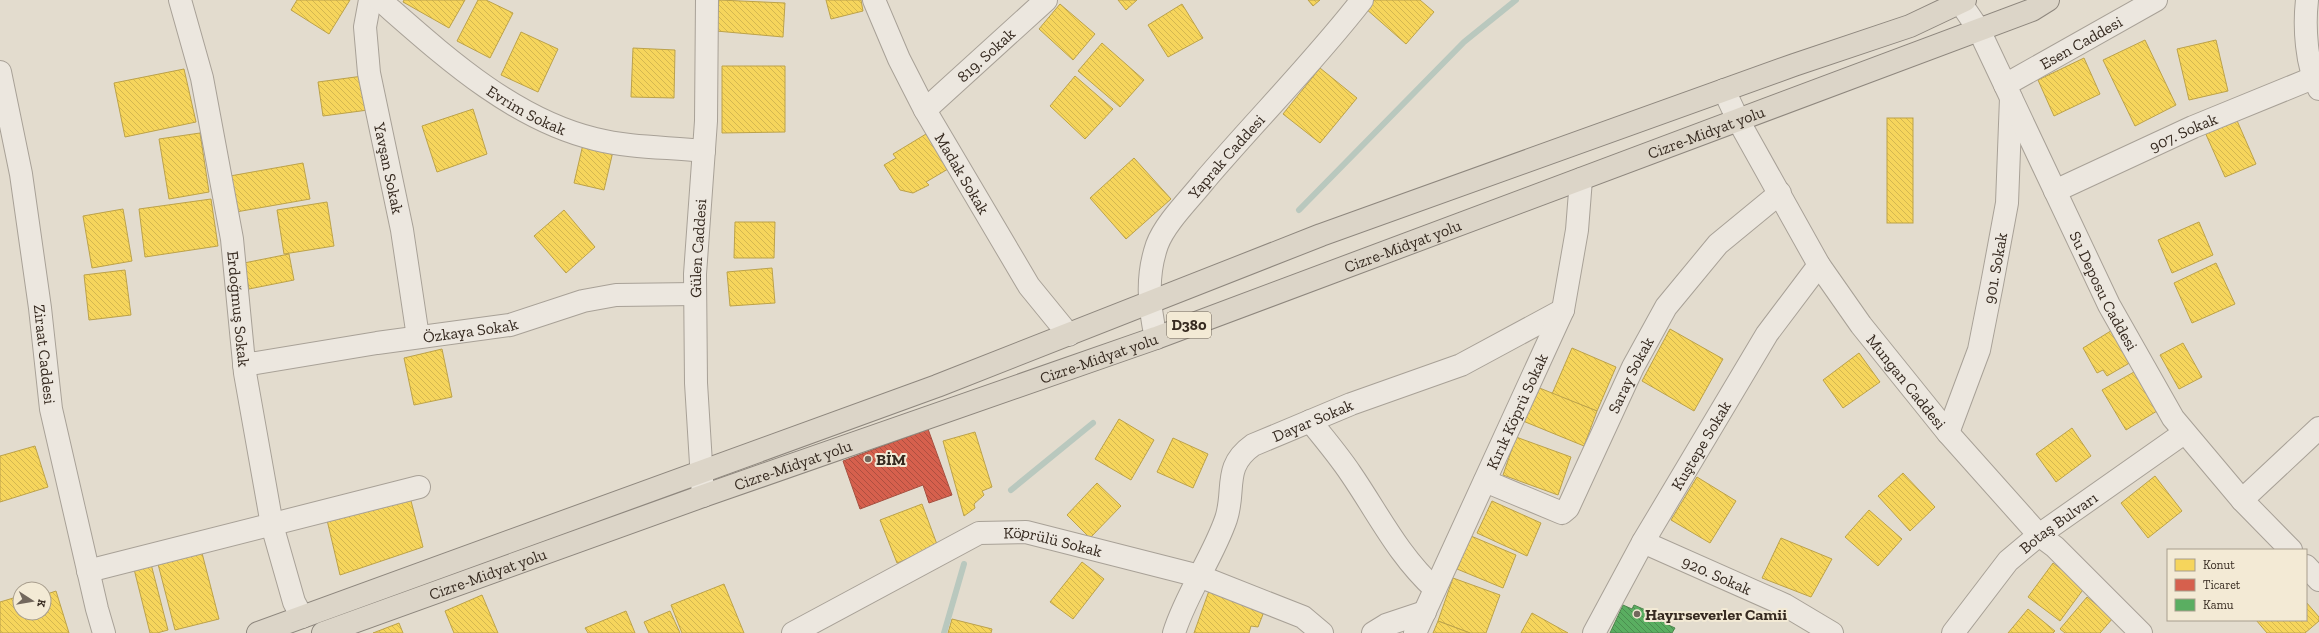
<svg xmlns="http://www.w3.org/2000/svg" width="2319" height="633" font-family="'Zilla Slab',serif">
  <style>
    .homes { fill: url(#homes-back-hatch); stroke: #bca24a }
    .shops { fill: url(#shops-back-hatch); stroke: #a65040 }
    .public { fill: url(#public-back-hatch); stroke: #4f864e }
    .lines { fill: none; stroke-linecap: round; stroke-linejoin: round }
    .stream { stroke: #b9c8be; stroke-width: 6 }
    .minor-casing { stroke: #a8a197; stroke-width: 24 }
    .tertiary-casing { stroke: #a8a197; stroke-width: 24 }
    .trunk-casing { stroke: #8e877e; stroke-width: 24 }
    .minor { stroke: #ece7df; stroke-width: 22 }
    .tertiary { stroke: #ece7df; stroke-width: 22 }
    .trunk { stroke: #dcd5c8; stroke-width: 22 }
    .poi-dot { fill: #73685d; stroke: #f3ead5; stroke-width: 1.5 }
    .labels { text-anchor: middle; stroke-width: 4; stroke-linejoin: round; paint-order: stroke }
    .shield { fill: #f3ead5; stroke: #6f6456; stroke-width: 1 }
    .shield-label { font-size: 15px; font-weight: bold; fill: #362a20 }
    .street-label { font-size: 16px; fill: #362a20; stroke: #f3ead5 }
    .poi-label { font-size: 16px; font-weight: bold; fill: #362a20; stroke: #f3ead5; text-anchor: start }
  </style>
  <defs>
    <pattern id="homes-back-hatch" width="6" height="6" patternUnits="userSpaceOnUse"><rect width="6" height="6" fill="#f6d55c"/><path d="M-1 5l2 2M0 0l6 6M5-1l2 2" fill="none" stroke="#d4b750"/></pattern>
    <pattern id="shops-back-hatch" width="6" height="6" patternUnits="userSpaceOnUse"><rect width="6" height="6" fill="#d6604d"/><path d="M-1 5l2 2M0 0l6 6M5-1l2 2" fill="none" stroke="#ae4f40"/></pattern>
    <pattern id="public-back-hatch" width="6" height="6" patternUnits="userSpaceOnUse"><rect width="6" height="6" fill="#5aae61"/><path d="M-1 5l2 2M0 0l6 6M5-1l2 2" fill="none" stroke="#4b8e50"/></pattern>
  </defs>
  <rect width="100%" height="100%" fill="#e3dcce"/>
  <g class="homes">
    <path d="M 297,0 L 350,0 L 329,34 L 291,10 Z"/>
    <path d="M 404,0 L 465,0 L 449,28 L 403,2 Z"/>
    <path d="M 478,0 L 486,0 L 513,13 L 490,58 L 457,41 Z"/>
    <path d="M 719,0 L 785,3 L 783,37 L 716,31 Z"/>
    <path d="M 826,0 L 861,0 L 863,11 L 831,19 Z"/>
    <path d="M 1118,0 L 1137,0 L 1126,10 Z"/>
    <path d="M 1308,0 L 1320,0 L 1313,6 Z"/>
    <path d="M 1372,0 L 1420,0 L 1434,12 L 1406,44 L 1365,8 Z"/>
    <path d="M 1060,4 L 1095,34 L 1073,60 L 1039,29 Z"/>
    <path d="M 1182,4 L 1203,38 L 1168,57 L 1148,25 Z"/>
    <path d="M 521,32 L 558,49 L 538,92 L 501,75 Z"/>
    <path d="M 2145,40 L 2176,105 L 2135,126 L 2103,60 Z"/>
    <path d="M 2216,40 L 2228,91 L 2189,100 L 2177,49 Z"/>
    <path d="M 1102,43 L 1144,80 L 1120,107 L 1078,71 Z"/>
    <path d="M 633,48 L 675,50 L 674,98 L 631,97 Z"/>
    <path d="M 2084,58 L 2100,94 L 2054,116 L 2038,80 Z"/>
    <path d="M 722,66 L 785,66 L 785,132 L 722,133 Z"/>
    <path d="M 1320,68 L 1357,98 L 1320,143 L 1283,114 Z"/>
    <path d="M 184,69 L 196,122 L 125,137 L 114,83 Z"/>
    <path d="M 363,76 L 368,110 L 323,116 L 318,82 Z"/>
    <path d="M 1075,76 L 1113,109 L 1085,139 L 1050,106 Z"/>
    <path d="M 473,109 L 487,154 L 437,172 L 422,126 Z"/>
    <path d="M 2235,116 L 2256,164 L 2225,177 L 2204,130 Z"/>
    <rect x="1887" y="118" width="26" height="105"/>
    <path d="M 200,133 L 209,192 L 169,199 L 159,139 Z"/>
    <path d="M 926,134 L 933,145 L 938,146 L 948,169 L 926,182 L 929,185 L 913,193 L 900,190 L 884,165 L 896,158 L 893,154 Z"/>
    <path d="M 584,140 L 614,147 L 604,190 L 574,183 Z"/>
    <path d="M 1134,158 L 1171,199 L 1126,239 L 1090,198 Z"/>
    <path d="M 303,163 L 310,199 L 236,212 L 230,176 Z"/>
    <path d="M 211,199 L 218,246 L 145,257 L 139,209 Z"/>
    <path d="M 327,202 L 334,246 L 284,254 L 277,210 Z"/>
    <path d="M 123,209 L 132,261 L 92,268 L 83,216 Z"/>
    <path d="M 564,210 L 595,247 L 566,273 L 534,236 Z"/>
    <path d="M 735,222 L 775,222 L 774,258 L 734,258 Z"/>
    <path d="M 2199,222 L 2213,255 L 2172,273 L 2158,240 Z"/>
    <path d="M 289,254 L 294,280 L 249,289 L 244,263 Z"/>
    <path d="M 2216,263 L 2235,304 L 2192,323 L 2174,283 Z"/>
    <path d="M 772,268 L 775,303 L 730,306 L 727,272 Z"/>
    <path d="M 125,270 L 131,315 L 89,320 L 84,275 Z"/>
    <path d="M 1670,329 L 1723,359 L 1694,411 L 1642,381 Z"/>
    <path d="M 2114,329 L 2133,361 L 2107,376 L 2103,370 L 2097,373 L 2083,348 Z"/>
    <path d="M 2183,343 L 2202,377 L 2179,389 L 2160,355 Z"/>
    <path d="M 1572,348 L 1616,367 L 1597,411 L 1552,394 Z"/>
    <path d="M 442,349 L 452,397 L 414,405 L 404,358 Z"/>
    <path d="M 1859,353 L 1880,382 L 1843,408 L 1823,380 Z"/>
    <path d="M 2134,372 L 2157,411 L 2126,430 L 2102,390 Z"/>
    <path d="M 1537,387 L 1597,411 L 1584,446 L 1523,421 Z"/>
    <path d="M 1119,419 L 1154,440 L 1131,480 L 1095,459 Z"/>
    <path d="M 2072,428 L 2091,456 L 2056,482 L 2036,454 Z"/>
    <path d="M 975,432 L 992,487 L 982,491 L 984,495 L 974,504 L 975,508 L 964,516 L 943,441 Z"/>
    <path d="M 1516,437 L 1571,457 L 1558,495 L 1503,475 Z"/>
    <path d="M 1173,438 L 1208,454 L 1193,488 L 1157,472 Z"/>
    <path d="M 35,446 L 48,487 L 0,502 L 0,456 Z"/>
    <path d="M 1903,473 L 1935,507 L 1910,531 L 1878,496 Z"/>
    <path d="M 2155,476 L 2182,511 L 2148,538 L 2121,503 Z"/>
    <path d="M 1697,477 L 1736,501 L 1710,543 L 1671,520 Z"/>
    <path d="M 1097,483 L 1121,506 L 1090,538 L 1067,515 Z"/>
    <path d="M 410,497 L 423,547 L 340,575 L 327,520 Z"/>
    <path d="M 1492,501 L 1541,523 L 1527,556 L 1477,533 Z"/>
    <path d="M 922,504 L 938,547 L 897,563 L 880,520 Z"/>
    <path d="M 1869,510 L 1902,539 L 1878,566 L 1845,537 Z"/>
    <path d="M 1471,536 L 1516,555 L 1503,588 L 1457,569 Z"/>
    <path d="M 1781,538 L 1832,559 L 1811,597 L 1762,578 Z"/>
    <path d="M 202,553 L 219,619 L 175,630 L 158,564 Z"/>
    <path d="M 150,560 L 168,630 L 157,633 L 150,633 L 133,565 Z"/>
    <path d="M 1082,562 L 1104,579 L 1073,619 L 1050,602 Z"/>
    <path d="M 2053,563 L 2085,587 L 2060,621 L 2028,597 Z"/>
    <path d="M 1453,578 L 1500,595 L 1486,633 L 1470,633 L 1438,621 Z"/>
    <path d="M 724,584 L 744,633 L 682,633 L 671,605 Z"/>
    <path d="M 1210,588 L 1265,609 L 1258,627 L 1251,626 L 1249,633 L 1194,633 Z"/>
    <path d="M 56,591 L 69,633 L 0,633 L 0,602 L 20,596 L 20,613 L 44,613 L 44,595 Z"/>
    <path d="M 482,595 L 498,633 L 454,633 L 445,611 Z"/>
    <path d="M 2087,597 L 2113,618 L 2100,633 L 2065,633 L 2060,629 Z"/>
    <path d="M 2306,602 L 2319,617 L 2319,621 L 2305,633 L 2267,633 L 2256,620 L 2306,620 Z"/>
    <path d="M 2028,609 L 2055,631 L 2053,633 L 2008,633 Z"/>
    <path d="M 626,611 L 635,633 L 588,633 L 585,628 Z"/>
    <path d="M 670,611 L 680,633 L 649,633 L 644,622 Z"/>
    <path d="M 1532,613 L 1568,633 L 1521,633 Z"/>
    <path d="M 952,619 L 992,629 L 991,633 L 948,633 Z"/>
    <path d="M 1438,621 L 1470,633 L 1433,633 Z"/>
    <path d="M 399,623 L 403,633 L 373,633 Z"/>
  </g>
  <path class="shops" d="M 928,429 L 952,495 L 929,503 L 923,485 L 860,509 L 843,461 Z"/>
  <path class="public" d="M 1623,605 L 1632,609 L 1634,605 L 1666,619 L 1664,623 L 1675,628 L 1672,633 L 1610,633 Z"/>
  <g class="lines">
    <g class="stream">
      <path d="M 1299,210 L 1464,42 L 1516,0"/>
      <path d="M 1011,490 L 1093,423"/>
      <path d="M 944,633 L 964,564"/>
    </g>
    <g class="minor-casing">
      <g id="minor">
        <path id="s1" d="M 180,0 L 202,78 L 232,239 L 245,373 L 272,525 L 294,602 L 302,617"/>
        <path id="s2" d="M 370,0 L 365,27 L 369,73 L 402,230 L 418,337"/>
        <path id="s3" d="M 380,0 C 443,55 512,119 595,139 C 631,148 667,147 704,151"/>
        <path id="s4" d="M 874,0 L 899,59 L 925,110 L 1029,286 L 1069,335"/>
        <path id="s5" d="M 925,110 L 1046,0"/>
        <path id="s6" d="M 2055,191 L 2193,127 L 2313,78"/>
        <path id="s7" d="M 244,365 L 377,343 L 510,325 L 583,301 L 616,295 L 695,294"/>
        <path d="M 1310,421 C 1324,438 1339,456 1351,474 C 1379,515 1398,555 1435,589"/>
        <path id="s8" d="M 1948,433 L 1979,350 L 1992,284 L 2007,203 L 2011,98"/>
        <path id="s9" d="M 1485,481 L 1562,513 L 1568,508 L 1633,367 L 1666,307 L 1718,244 L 1780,193"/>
        <path id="s10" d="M 1643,542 L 1785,605 L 1832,633"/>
        <path d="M 88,571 L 419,487"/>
        <path id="s11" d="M 793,633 L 979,533 L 1026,532 L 1199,576 L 1303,617 L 1322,633"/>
        <path id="s12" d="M 1174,633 C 1186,594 1213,557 1226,519 C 1236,489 1222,467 1253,445 L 1351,404 L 1461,365 L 1563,310"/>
        <path d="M 1373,633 L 1386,625 L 1425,612"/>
        <path id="s13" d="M 1415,633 L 1563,310 L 1577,230 L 1581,179"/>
        <path id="s14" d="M 1594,633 L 1643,542 L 1767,334 L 1819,265"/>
      </g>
    </g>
    <g class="tertiary-casing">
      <g id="tertiary">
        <path d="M 2307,0 C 2304,26 2306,66 2319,89"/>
        <path id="s15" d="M 1960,2 L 1979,30 L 2109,305 L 2173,418 L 2242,500 L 2291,550"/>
        <path id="s16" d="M 0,72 L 21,174 L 40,308 L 51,409 L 97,609 L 104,633"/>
        <path id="s17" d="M 2005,85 L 2156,0"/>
        <path id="s18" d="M 1724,90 L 1738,120 L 1819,265 L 1861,325 L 1948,433 L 2039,535 L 2055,547 L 2141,633"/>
        <path id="s19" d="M 1156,338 C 1149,306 1146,277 1157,245 C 1165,223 1190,199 1205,180 C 1257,119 1313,63 1362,0"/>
        <path id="s20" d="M 703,496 L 696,383 L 695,274 L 706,121 L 707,0"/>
        <path d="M 2242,500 L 2319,428"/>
        <path d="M 2306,566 L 2319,580"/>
        <path id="s21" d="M 1953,633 L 2008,561 L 2039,535 L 2184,433"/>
      </g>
    </g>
    <g class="trunk-casing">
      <g id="trunk">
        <path d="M 258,633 L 937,386 L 1321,235 L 1794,65 L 1910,26 L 1965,0"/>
        <path id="s22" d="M 323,633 L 703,496 L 1156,338 L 2032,10 L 2048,0"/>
      </g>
    </g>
    <use href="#minor" class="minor"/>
    <use href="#tertiary" class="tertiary"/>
    <use href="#trunk" class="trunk"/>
  </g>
  <g class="poi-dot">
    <circle cx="868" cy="459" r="4"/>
    <circle cx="1637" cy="614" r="4"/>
  </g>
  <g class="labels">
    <rect class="shield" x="1167" y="312" width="44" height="26" rx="3"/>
    <g class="shield-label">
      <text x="1189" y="330">D380</text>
    </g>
    <g class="street-label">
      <text dy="6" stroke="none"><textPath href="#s17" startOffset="87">Esen Caddesi</textPath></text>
      <text dy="6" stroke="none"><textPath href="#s5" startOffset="82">819. Sokak</textPath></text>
      <text dy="6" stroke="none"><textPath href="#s3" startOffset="184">Evrim Sokak</textPath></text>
      <text dy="6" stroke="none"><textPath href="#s22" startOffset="1471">Cizre-Midyat yolu</textPath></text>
      <text dy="6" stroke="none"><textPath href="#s6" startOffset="141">907. Sokak</textPath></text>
      <text dy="6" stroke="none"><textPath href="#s19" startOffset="207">Yaprak Caddesi</textPath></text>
      <text dy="6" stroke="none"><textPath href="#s2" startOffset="171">Yavşan Sokak</textPath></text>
      <text dy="6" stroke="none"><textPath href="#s4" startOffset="195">Madak Sokak</textPath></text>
      <text dy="6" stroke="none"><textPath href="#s22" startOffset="1147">Cizre-Midyat yolu</textPath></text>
      <text dy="6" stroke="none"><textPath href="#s20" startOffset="248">Gülen Caddesi</textPath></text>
      <text dy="6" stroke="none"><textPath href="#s8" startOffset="172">901. Sokak</textPath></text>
      <text dy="6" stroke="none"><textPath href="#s15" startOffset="323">Su Deposu Caddesi</textPath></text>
      <text dy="6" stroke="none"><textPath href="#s1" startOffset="315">Erdoğmuş Sokak</textPath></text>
      <text dy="6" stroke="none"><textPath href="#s7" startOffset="229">Özkaya Sokak</textPath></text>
      <text dy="6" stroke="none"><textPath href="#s16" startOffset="286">Ziraat Caddesi</textPath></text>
      <text dy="6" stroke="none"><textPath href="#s22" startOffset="823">Cizre-Midyat yolu</textPath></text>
      <text dy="6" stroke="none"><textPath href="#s9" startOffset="238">Saray Sokak</textPath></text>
      <text dy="6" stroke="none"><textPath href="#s18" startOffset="345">Mungan Caddesi</textPath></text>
      <text dy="6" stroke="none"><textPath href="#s13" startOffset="244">Kırık Köprü Sokak</textPath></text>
      <text dy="6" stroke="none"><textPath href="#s12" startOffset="272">Dayar Sokak</textPath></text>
      <text dy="6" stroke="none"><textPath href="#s14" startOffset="216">Kuştepe Sokak</textPath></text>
      <text dy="6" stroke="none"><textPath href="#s22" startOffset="499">Cizre-Midyat yolu</textPath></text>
      <text dy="6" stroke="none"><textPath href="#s21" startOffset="154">Botaş Bulvarı</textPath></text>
      <text dy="6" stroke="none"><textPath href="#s11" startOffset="286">Köprülü Sokak</textPath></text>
      <text dy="6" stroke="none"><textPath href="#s22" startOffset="175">Cizre-Midyat yolu</textPath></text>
      <text dy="6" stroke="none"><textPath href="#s10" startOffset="81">920. Sokak</textPath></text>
    </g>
    <g class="poi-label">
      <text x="876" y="465">BİM</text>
      <text x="1645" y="620">Hayırseverler Camii</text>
    </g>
  </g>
  <rect x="2167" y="549" width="140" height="72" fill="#f3ead5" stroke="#a79d8d"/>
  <rect x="2175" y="559" width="20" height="12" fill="#f6d55c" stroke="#a79d8d"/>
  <text x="2203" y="569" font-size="12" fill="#362a20">Konut</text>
  <rect x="2175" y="579" width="20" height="12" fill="#d6604d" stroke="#a79d8d"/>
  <text x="2203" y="589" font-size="12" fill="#362a20">Ticaret</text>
  <rect x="2175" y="599" width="20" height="12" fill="#5aae61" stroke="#a79d8d"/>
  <text x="2203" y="609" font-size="12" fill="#362a20">Kamu</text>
  <g transform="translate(32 601) rotate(102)"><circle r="19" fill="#f3ead5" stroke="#a79d8d"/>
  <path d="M0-3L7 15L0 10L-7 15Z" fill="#73685d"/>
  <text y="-6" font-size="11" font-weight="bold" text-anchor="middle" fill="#362a20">K</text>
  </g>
</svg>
